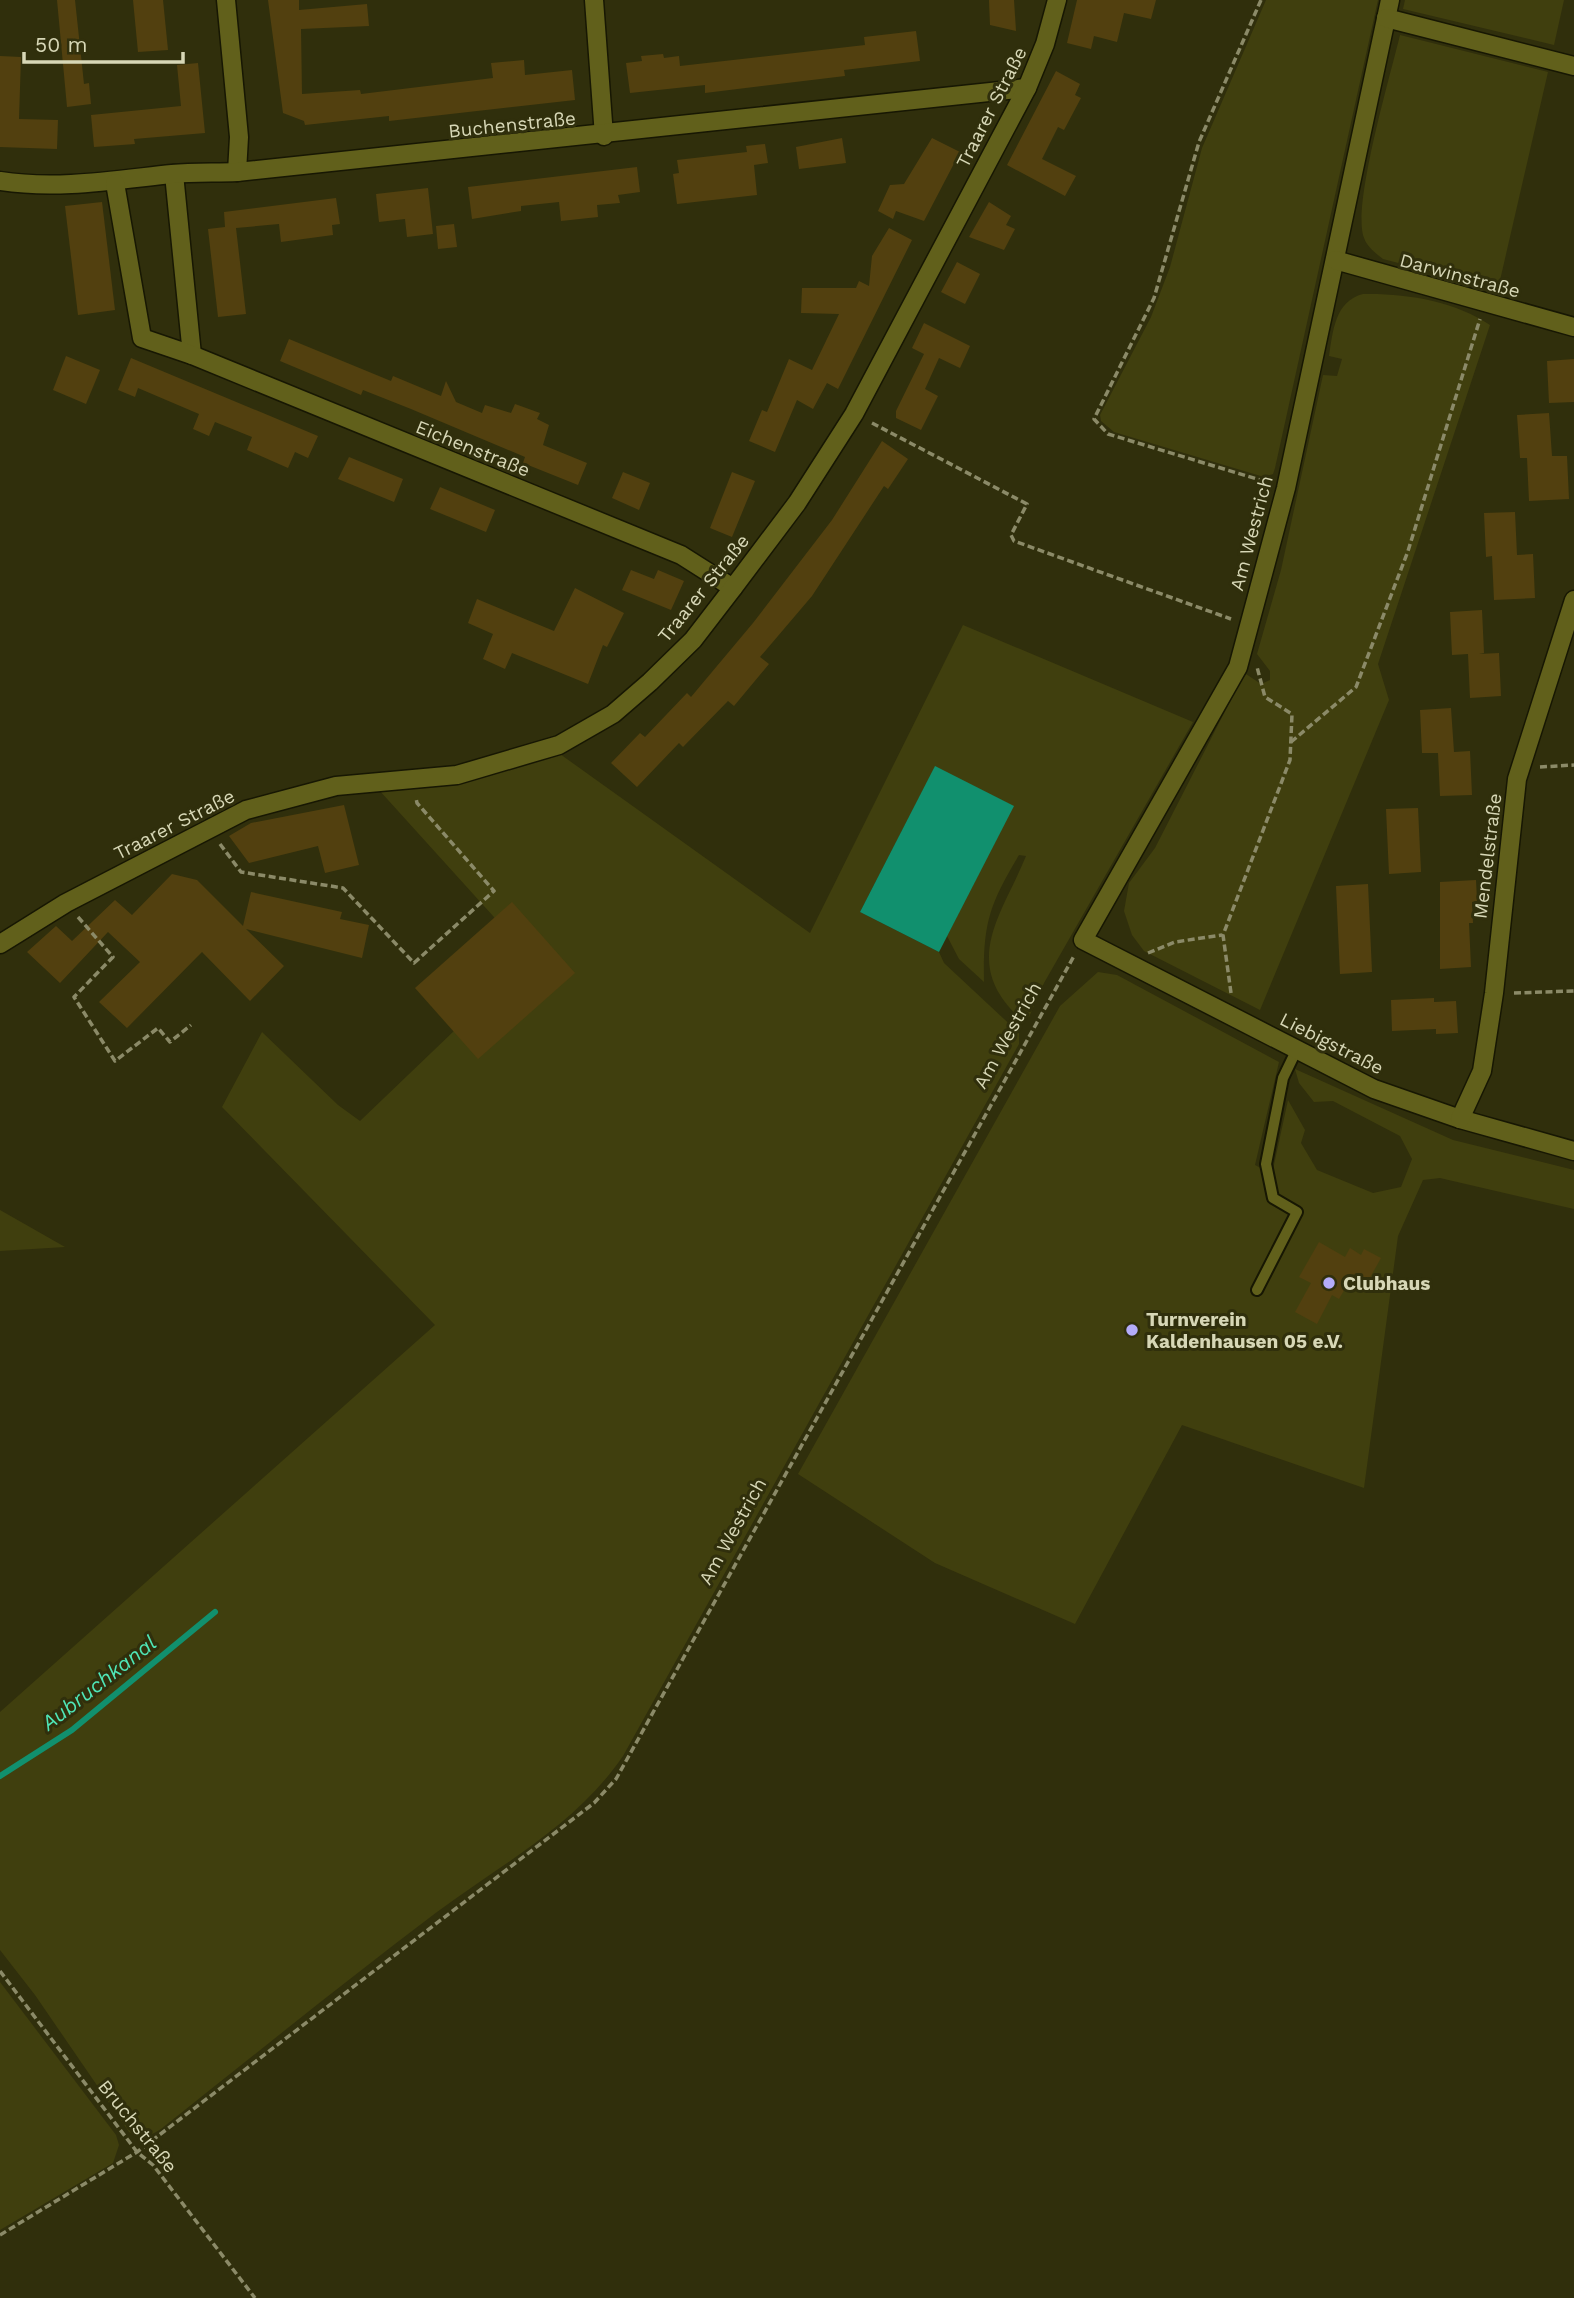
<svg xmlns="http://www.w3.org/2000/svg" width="1574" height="2298" font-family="'Work Sans',sans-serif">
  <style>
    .green { fill: #403f0e }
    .water { fill: #11906e }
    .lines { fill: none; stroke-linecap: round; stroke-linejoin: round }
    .stream { stroke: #11906e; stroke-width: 6 }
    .building { fill: #52400f }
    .service-casing { stroke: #171703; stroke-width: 14 }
    .minor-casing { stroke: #171703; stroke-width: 21 }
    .path { stroke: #8b8a68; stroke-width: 3.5; stroke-dasharray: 7 3.5; stroke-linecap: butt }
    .service { stroke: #61601b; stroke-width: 10 }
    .minor { stroke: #61601b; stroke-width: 18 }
    .poi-dot { fill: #b4acf9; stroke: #302f0c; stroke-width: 2.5 }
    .labels { text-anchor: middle; stroke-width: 6; stroke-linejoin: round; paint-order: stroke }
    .street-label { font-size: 19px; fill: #d7d7b6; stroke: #302f0c }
    .poi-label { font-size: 19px; font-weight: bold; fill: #d7d7b6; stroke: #302f0c; text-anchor: start }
    .water-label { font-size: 21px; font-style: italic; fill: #4fe6b7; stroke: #302f0c }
  </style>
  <rect width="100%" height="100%" fill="#302f0c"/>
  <g class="green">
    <path d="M 1266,0 L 1378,0 L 1275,468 L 1273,474 L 1264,477 L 1114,432 L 1101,421 L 1100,415 L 1151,317 L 1170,267 L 1202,148 Z"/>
    <path d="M 1405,0 L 1564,0 L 1554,45 L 1403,9 Z"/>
    <path d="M 1400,35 L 1548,72 L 1498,289 L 1383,259 C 1374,252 1366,246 1363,235 C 1354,199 1390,77 1400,35 Z"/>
    <path d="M 1363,294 C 1405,293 1455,301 1490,325 L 1378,664 L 1389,700 L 1260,1010 L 1144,951 L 1132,935 L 1124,911 L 1129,883 L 1155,848 L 1240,682 L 1246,674 L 1261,684 L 1270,680 L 1270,671 L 1257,654 L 1281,570 L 1323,375 L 1337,376 L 1342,359 L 1329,356 C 1333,331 1335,301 1363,294 Z"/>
    <path d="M 963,625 L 1193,722 L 1044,983 L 1029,1017 L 1021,1019 C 959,963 1002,915 1026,856 L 1019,855 C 989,905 983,924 984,982 L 959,959 L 947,936 L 1013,806 L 935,767 L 860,912 L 939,952 L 944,963 L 1019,1033 L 1019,1044 L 623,1756 C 576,1825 503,1863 437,1912 C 344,1982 253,2056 161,2129 C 150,2136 141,2140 129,2132 L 35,1995 L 0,1950 L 0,1712 L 435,1325 L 222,1107 L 262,1032 L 338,1105 L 360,1121 L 455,1030 L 521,947 L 379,790 L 506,768 L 560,754 L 810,933 Z"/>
    <path d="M 1098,972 L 1117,975 L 1279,1062 L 1255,1165 L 1272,1174 L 1288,1100 L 1305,1130 L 1301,1143 L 1317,1170 L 1373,1193 L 1401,1187 L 1412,1159 L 1400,1136 L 1333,1101 L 1314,1102 L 1299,1083 L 1295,1069 L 1453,1140 L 1574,1170 L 1574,1209 L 1440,1178 L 1423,1180 L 1398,1236 L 1364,1488 L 1182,1425 L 1075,1624 L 935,1563 L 798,1474 L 1060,1006 Z"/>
    <path d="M 0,1210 L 65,1247 L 0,1251 Z"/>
    <path d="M 0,1982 L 116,2135 L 119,2145 L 113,2163 L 0,2230 Z"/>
  </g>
  <path class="water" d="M 935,766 L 1014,806 L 939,952 L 860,912 Z"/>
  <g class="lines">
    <path class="stream" d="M 0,1776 L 72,1730 L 215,1612"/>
  </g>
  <g class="building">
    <path d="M 57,0 L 75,0 L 84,84 L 89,83 L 91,104 L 67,107 Z"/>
    <path d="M 133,0 L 163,0 L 168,50 L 138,52 Z"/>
    <path d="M 268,0 L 299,0 L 299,10 L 367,4 L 369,26 L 301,29 L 302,94 L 360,90 L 361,94 L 493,78 L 491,63 L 524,60 L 525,75 L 572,70 L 575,100 L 389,121 L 389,116 L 305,125 L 304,121 L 283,113 Z"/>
    <path d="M 989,0 L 1014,0 L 1016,31 L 990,25 Z"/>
    <path d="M 1077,0 L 1156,0 L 1151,19 L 1124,13 L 1117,42 L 1094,36 L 1091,49 L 1067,43 Z"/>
    <path d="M 916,31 L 920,61 L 844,70 L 845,76 L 705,93 L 705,85 L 630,93 L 626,63 L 642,61 L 641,56 L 663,54 L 664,58 L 679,56 L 680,66 L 865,45 L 864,37 Z"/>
    <path d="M 0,56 L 21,57 L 19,119 L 58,120 L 57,149 L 0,147 Z"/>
    <path d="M 198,63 L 205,133 L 134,139 L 135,144 L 94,147 L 91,115 L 181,106 L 177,65 Z"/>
    <path d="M 1056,71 L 1080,84 L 1075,95 L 1081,98 L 1064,130 L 1058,127 L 1042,159 L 1076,176 L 1065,196 L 1007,165 Z"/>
    <path d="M 842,138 L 846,163 L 799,169 L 796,147 Z"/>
    <path d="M 932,138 L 960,152 L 924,221 L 896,211 L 893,219 L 878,211 L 890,185 L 904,184 Z"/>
    <path d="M 765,144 L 768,163 L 754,165 L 757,195 L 677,204 L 673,174 L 679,173 L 677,160 L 747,152 L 746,146 Z"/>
    <path d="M 637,167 L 640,192 L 618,195 L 620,203 L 597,205 L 598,217 L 561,221 L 559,202 L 521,206 L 521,211 L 472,219 L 468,187 Z"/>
    <path d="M 428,188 L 433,234 L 407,237 L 405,219 L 379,222 L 376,194 Z"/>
    <path d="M 336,198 L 340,224 L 332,225 L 333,235 L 281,242 L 279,224 L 236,228 L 246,314 L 218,317 L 208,229 L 225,227 L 224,212 Z"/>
    <path d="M 102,202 L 115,310 L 78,315 L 65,206 Z"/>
    <path d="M 989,202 L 1011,216 L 1006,225 L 1015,229 L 1004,250 L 969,237 Z"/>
    <path d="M 454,224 L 457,247 L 438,249 L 436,226 Z"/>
    <path d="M 889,228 L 912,240 L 838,389 L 827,383 L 813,409 L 797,400 L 775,452 L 749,441 L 762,410 L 767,412 L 789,359 L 812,370 L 839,314 L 801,313 L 802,288 L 856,288 L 859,281 L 869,286 L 872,256 Z"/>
    <path d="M 957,262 L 980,274 L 965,304 L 941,292 Z"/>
    <path d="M 924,323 L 970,346 L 960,368 L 939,358 L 925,389 L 938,396 L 921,430 L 896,418 L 896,411 L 924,354 L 912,348 Z"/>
    <path d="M 289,339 L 391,381 L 393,376 L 441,396 L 446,381 L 456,402 L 482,413 L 485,405 L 511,413 L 515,404 L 540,413 L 537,419 L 549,425 L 543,445 L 587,463 L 578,485 L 523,463 L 525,457 L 411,409 L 363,390 L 361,395 L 280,361 Z"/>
    <path d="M 66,356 L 100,370 L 86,404 L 53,390 Z"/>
    <path d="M 131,358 L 318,436 L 308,458 L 295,452 L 288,468 L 247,450 L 252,437 L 215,422 L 209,436 L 193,429 L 199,414 L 138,388 L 135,397 L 118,390 Z"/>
    <path d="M 1574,359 L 1574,402 L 1549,403 L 1547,361 Z"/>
    <path d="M 1549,413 L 1552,456 L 1567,456 L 1569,499 L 1529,501 L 1527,458 L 1520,458 L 1517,415 Z"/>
    <path d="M 882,441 L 908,459 L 888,489 L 884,486 L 812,596 L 760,657 L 769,664 L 734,706 L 728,701 L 683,747 L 679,743 L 637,787 L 611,763 L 640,733 L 645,737 L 687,693 L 691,697 L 753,623 L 832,520 Z"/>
    <path d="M 349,457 L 403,479 L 394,502 L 338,479 Z"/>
    <path d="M 623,472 L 650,483 L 639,510 L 612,498 Z"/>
    <path d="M 732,472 L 755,481 L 732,537 L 710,528 Z"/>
    <path d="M 440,487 L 495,510 L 486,532 L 430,509 Z"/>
    <path d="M 1515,512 L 1517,555 L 1533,554 L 1535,598 L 1494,600 L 1492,556 L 1486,557 L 1484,513 Z"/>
    <path d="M 631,570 L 654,579 L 658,570 L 684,581 L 671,610 L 622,590 Z"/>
    <path d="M 575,588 L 624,613 L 607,647 L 603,645 L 588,684 L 512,653 L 505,669 L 483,659 L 493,634 L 468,623 L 477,599 L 554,631 Z"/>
    <path d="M 1482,610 L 1484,653 L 1479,654 L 1499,653 L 1501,696 L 1470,698 L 1468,654 L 1452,655 L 1450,612 Z"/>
    <path d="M 1451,708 L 1454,752 L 1470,751 L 1472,795 L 1440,796 L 1438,753 L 1422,753 L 1420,710 Z"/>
    <path d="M 344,805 L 359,865 L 325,873 L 318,846 L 249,863 L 229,836 L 251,823 Z"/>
    <path d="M 1418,808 L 1421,872 L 1389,874 L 1386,809 Z"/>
    <path d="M 172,874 L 197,880 L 243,926 L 251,892 L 342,912 L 340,919 L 369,925 L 362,958 L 246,929 L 284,966 L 250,1001 L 202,952 L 127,1028 L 99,1002 L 140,962 L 108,932 L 60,983 L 27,952 L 56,926 L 72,941 L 115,900 L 132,915 Z"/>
    <path d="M 1476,880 L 1477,901 L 1472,902 L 1473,923 L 1469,923 L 1471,967 L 1440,969 L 1440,882 Z"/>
    <path d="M 1368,884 L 1372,972 L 1340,974 L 1336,886 Z"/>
    <path d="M 512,902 L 575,973 L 478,1059 L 415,988 Z"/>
    <path d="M 1434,998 L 1434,1002 L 1456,1001 L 1458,1033 L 1436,1034 L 1436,1029 L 1392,1031 L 1391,1000 Z"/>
    <path d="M 1319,1242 L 1345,1257 L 1350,1248 L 1361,1255 L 1364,1249 L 1381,1258 L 1367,1283 L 1353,1275 L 1339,1299 L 1332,1295 L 1317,1324 L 1295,1312 L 1311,1283 L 1299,1277 Z"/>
  </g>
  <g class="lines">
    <g class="service-casing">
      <path id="service" d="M 1257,1290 L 1297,1212 L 1273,1198 L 1266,1164 L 1283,1078 L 1297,1049"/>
    </g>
    <g class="minor-casing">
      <g id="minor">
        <path d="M 226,0 L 239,137 L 237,172"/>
        <path d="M 594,0 L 604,136"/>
        <path d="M 1390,0 L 1286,488 L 1238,667 L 1083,940 L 1374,1089 L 1460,1119 L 1574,1151"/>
        <path d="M 1386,18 L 1574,66"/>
        <path d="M 174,174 L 192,355"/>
        <path d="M 0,181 C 57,190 115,180 172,174 C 194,172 216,173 237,172 L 1027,88"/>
        <path d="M 115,183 L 142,338 L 192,355 L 681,555 L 733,588"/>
        <path d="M 1335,260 L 1574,327"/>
        <path d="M 0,944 L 66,903 L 246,810 L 336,786 L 457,775 L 559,745 L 613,714 L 650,682 L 693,640 L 733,588 L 797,503 L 854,414 L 1027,88 L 1045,44 L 1057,0"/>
        <path d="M 1460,1119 L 1482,1071 L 1494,993 L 1517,779 L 1574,600"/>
      </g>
    </g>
    <g class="path">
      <path d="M 1261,0 L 1199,142 L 1154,298 L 1094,419 L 1108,434 L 1267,482"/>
      <path d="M 872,423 L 1027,504 L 1011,535 L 1014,541 L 1231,619"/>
      <path d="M 1291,742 L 1356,687 L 1408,551 L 1480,319"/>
      <path d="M 1540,767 L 1574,765"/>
      <path d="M 220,844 L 241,872 L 343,888 L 414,963 L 494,891 L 417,803 L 416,798"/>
      <path d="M 78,917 L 113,957 L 74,997 L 115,1061 L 158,1028 L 170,1042 L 191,1025"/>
      <path d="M 1148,953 L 1175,942 L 1222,935"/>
      <path d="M 1231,993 L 1223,935 L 1290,760 L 1292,714 L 1265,697 L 1257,667"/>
      <path d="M 1514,993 L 1574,991"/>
      <path d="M 0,1971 L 137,2152 L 153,2165 L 255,2298"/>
      <path d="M 0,2235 L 137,2152 L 594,1803 L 616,1779 L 1074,956"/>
    </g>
    <use href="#service" class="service"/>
    <use href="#minor" class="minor"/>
  </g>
  <g class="poi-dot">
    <circle cx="1329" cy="1283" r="7"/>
    <circle cx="1132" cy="1330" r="7"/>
  </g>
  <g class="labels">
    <g class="street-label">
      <text transform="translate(991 107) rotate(-63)" y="7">Traarer Straße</text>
      <text transform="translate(512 124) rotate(-6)" y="7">Buchenstraße</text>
      <text transform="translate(1460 275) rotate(15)" y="7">Darwinstraße</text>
      <text transform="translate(473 448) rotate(22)" y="7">Eichenstraße</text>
      <text transform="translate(1251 533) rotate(-75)" y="7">Am Westrich</text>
      <text transform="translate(703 588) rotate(-51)" y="7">Traarer Straße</text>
      <text transform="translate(174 824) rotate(-27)" y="7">Traarer Straße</text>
      <text transform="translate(1487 856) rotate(-83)" y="7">Mendelstraße</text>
      <text transform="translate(1007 1035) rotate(-61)" y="7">Am Westrich</text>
      <text transform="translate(1332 1043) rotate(27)" y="7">Liebigstraße</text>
      <text transform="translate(732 1531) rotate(-61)" y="7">Am Westrich</text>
      <text transform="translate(138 2126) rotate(51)" y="7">Bruchstraße</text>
    </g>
    <g class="poi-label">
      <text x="1343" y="1290">Clubhaus</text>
      <text x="1146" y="1326">Turnverein<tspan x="1146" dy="22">Kaldenhausen 05 e.V.</tspan></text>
    </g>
    <g class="water-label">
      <text transform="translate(99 1683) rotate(-38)" y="7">Aubruchkanal</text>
    </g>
  </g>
  <path d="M24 52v10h159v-10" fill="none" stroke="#d7d7b6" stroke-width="3.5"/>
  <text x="35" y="52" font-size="21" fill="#d7d7b6" stroke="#302f0c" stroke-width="5" paint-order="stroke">50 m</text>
</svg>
